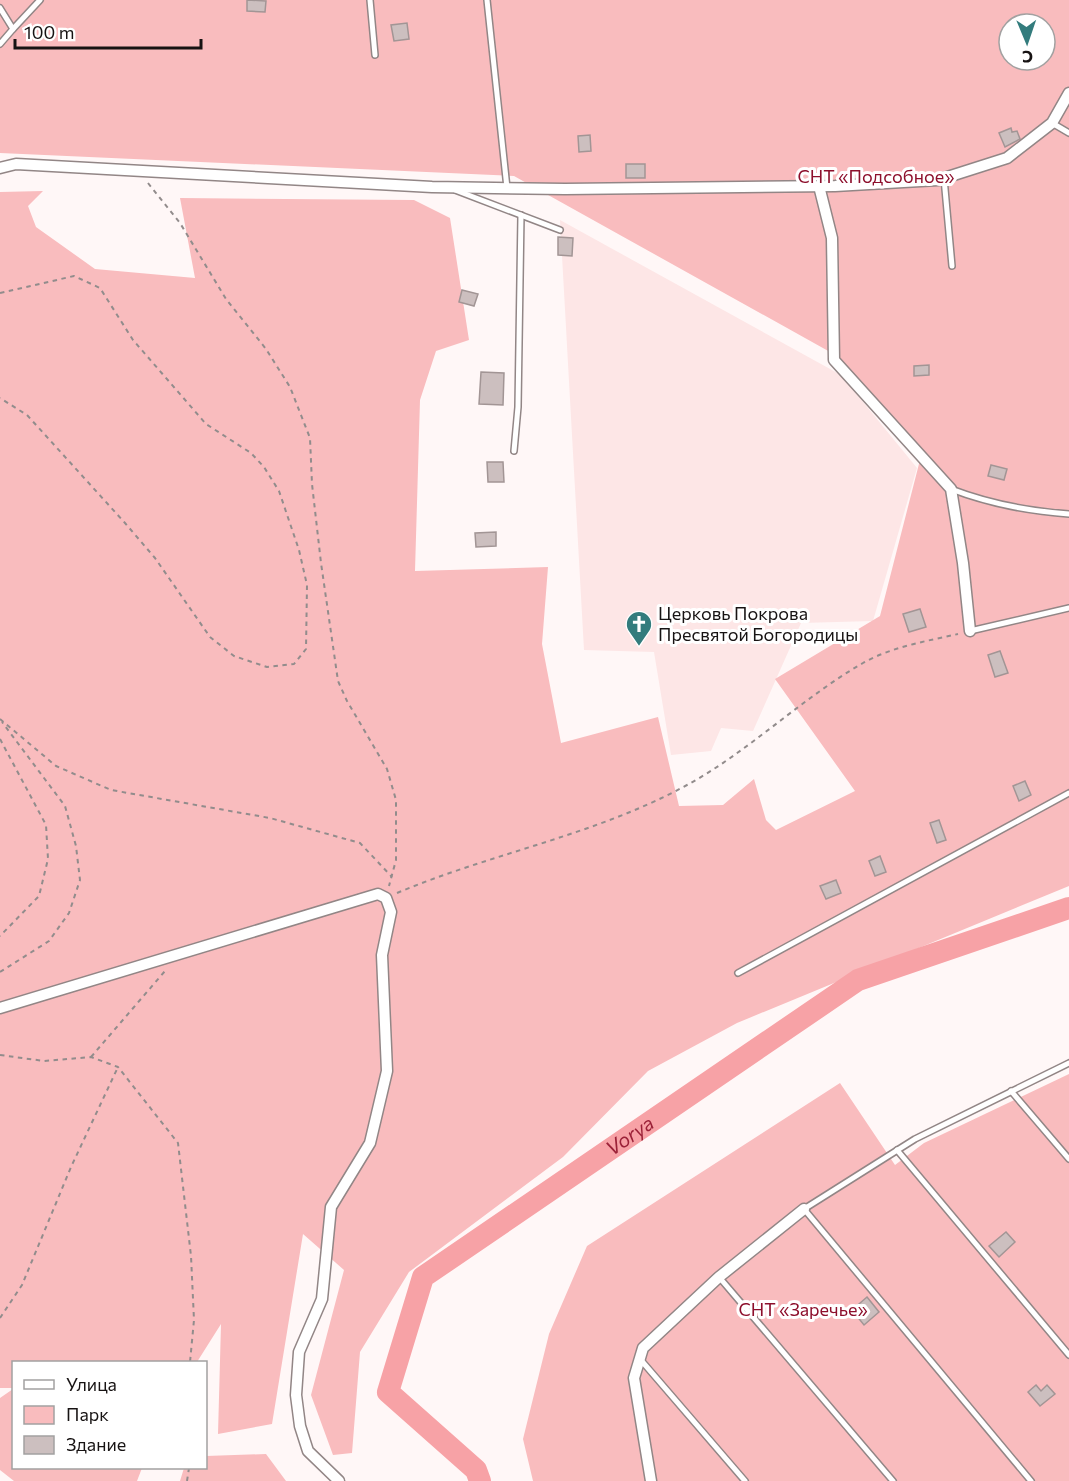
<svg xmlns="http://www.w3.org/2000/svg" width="1069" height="1481" font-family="Commissioner,sans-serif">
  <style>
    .built { fill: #fde6e6 }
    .green { fill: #f9bcbe; fill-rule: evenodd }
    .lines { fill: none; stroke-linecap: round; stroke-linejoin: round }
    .river { stroke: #f7a2a6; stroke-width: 22 }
    .building { fill: #ccbfbf; stroke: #a29595; stroke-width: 1.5 }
    .service-casing { stroke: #928686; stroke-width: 8 }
    .minor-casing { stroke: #928686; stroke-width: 13 }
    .path { stroke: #928c8c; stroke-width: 2; stroke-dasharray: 4.5 4.5; stroke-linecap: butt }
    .service { stroke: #fff; stroke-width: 5 }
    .minor { stroke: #fff; stroke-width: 10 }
    .labels { text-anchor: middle; stroke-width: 6; stroke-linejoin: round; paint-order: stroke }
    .park-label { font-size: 18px; fill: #8d0f2c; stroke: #fff }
    .poi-label { font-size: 18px; fill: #171313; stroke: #fff; text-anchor: start }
    .water-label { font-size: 20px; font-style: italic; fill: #9b2238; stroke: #fff }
  </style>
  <rect width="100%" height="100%" fill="#fff7f7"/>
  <path class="built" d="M 560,220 L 841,375 L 917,468 L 873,621 L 801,623 L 753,731 L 721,728 L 711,751 L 671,755 L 654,652 L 584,650 Z"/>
  <g class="green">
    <path d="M 0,0 L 1069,0 L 1069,886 L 737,1023 L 648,1071 L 563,1157 L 409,1272 L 360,1352 L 352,1453 L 333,1455 L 311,1395 L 344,1270 L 303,1234 L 272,1424 L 218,1434 L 221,1324 L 197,1362 L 14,1362 L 13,1388 L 0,1388 L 0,192 L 43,191 L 28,206 L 36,227 L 95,269 L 195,278 L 180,198 L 414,200 L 450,218 L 469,340 L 436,351 L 420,400 L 415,571 L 548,567 L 542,644 L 561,743 L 658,717 L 679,806 L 723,805 L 754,779 L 766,820 L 776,830 L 855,791 L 775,679 L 880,616 L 920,460 L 839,357 L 514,176 L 0,153 ZM 1009,24 L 1045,24 L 1045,60 L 1009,60 Z"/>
    <path d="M 1069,1074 L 1069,1481 L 533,1481 L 523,1439 L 549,1334 L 587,1246 L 840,1083 L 895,1165 L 924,1143 Z"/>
    <path d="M 13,1389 L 14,1468 L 142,1468 L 137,1481 L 14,1481 L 0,1470 L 0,1398 Z"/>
    <path d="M 266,1454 L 286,1481 L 180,1481 L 184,1468 L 206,1468 L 206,1456 Z"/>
  </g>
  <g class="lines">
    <path class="river" id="s1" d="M 480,1481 L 476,1470 L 388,1392 L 423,1277 L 858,980 L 1069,908"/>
  </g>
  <g class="building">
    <path d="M 247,0 L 266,1 L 265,12 L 247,11 Z"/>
    <path d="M 407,23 L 409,39 L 394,41 L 391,25 Z"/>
    <path d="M 1011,128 L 1012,132 L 1017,131 L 1020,139 L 1005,147 L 999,133 Z"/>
    <path d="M 590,135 L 591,151 L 579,152 L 578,136 Z"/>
    <rect x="626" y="164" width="19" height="14"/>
    <path d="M 558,237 L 573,238 L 572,256 L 558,255 Z"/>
    <path d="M 462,290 L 478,294 L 474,306 L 459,302 Z"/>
    <path d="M 929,365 L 929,375 L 914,376 L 914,366 Z"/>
    <path d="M 481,372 L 504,373 L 503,405 L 479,404 Z"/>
    <path d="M 487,462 L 503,462 L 504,482 L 488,482 Z"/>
    <path d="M 991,465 L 1007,469 L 1004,480 L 988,476 Z"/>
    <path d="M 496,532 L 496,546 L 476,547 L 475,533 Z"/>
    <path d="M 920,609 L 926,627 L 909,632 L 903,614 Z"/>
    <path d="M 1000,651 L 1008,673 L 995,677 L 988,655 Z"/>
    <path d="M 1025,781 L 1031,795 L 1019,801 L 1013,786 Z"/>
    <path d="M 939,820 L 946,840 L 937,843 L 930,823 Z"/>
    <path d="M 880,856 L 886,872 L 875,876 L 869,861 Z"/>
    <path d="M 836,880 L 841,893 L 826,899 L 820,886 Z"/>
    <path d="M 1006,1232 L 1015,1242 L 999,1257 L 989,1246 Z"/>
    <path d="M 867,1297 L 879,1312 L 864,1325 L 852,1310 Z"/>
    <path d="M 1036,1385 L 1041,1391 L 1047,1385 L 1055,1394 L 1040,1406 L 1028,1392 Z"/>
  </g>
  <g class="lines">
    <g class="service-casing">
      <g id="service">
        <path d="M 370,0 L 375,55"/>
        <path d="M 487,0 L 507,188"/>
        <path d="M 0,8 L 13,29 L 0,44"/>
        <path d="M 13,29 L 40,0"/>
        <path d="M 1052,123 L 1069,133"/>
        <path d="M 944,178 L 952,266"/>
        <path d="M 455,190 L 560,230"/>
        <path d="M 514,451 L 518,407 L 521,215"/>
        <path d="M 951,489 C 990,504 1028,511 1069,514"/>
        <path d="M 970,631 L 1069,608"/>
        <path d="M 738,973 L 1069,793"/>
        <path d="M 1011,1091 L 1069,1159"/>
        <path d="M 897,1150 L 1069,1355"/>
        <path d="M 719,1277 L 893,1481"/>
        <path d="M 640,1359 L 745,1481"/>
        <path d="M 1031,1481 L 804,1209 L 915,1139 L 1069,1063"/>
      </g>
    </g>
    <g class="minor-casing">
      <g id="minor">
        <path d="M 0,168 L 16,164 L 432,187 L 565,189 L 835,186 L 938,180 L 1007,158 L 1052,123 L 1069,93"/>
        <path d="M 819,186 L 832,238 L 834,360 L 951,489 L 963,563 L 970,631"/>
        <path d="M 0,1008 L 378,894 L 386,898 L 391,912 L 382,955 L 387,1071 L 370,1143 L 331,1207 L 322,1299 L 299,1352 L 296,1395 L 300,1426 L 308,1451 L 339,1481"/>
        <path d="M 651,1481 L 634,1378 L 643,1348 L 719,1277 L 804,1209"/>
      </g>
    </g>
    <g class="path">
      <path d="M 148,183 L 180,223 L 226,299 L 266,349 L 290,387 L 310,438 L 312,484 L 321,563 L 338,681 L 347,701 L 387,769 L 396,800 L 396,860 L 389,886"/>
      <path d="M 0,293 L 74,276 L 100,288 L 133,340 L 206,424 L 251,453 L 264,467 L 279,491 L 299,550 L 307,585 L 306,649 L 294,664 L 267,667 L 234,656 L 210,637 L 155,558 L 125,523 L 27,415 L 0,398"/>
      <path d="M 0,719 L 56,766 L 111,790 L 270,818 L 360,843 L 392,877"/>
      <path d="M 0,739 L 46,825 L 48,859 L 39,896 L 0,936"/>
      <path d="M 397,893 C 492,853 596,835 687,785 C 748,752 802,698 863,663 C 891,647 927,641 958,634"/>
      <path d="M 0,972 L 49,941 L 69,913 L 80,880 L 76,846 L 65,806 L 2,722"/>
      <path d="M 0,1055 L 44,1061 L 91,1057 L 118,1067 L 178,1143 L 191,1256 L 194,1320 L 190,1362"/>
      <path d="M 91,1057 L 165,971"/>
      <path d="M 0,1318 L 22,1285 L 71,1167 L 118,1067"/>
      <path d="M 187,1481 L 189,1468"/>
    </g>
    <use href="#service" class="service"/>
    <use href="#minor" class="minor"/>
  </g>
  <defs>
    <g id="church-pin" transform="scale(1.35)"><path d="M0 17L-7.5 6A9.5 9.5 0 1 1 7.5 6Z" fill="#337c7d" stroke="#fff"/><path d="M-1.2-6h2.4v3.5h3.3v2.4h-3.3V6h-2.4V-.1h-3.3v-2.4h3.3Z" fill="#fff"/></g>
  </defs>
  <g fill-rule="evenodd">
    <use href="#church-pin" x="639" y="624"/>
  </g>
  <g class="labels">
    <g class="park-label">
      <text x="876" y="183">СНТ «Подсобное»</text>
      <text x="803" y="1316">СНТ «Заречье»</text>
    </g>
    <g class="poi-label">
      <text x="658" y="620">Церковь Покрова<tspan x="658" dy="21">Пресвятой Богородицы</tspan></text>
    </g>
    <g class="water-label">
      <text dy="7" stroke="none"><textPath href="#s1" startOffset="500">Vorya</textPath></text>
    </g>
  </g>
  <rect x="12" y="1361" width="195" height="108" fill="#ffffff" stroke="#a2a1a1" stroke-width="1.5"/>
  <rect x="24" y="1380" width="30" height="9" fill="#ffffff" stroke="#a2a1a1" stroke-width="1.5"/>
  <text x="66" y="1391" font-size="18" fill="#171313">Улица</text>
  <rect x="24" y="1406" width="30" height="18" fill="#f9bcbe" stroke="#a2a1a1" stroke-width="1.5"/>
  <text x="66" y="1421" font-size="18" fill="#171313">Парк</text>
  <rect x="24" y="1436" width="30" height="18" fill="#ccbfbf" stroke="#a2a1a1" stroke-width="1.5"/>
  <text x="66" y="1451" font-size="18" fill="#171313">Здание</text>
  <g transform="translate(1027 42) rotate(178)"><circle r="28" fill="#ffffff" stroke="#a2a1a1" stroke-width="1.5"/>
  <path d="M0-4.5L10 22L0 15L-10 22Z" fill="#337c7d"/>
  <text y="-9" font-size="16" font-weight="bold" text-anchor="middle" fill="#171313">С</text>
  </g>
  <path d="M15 39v9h186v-9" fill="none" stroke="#171313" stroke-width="3"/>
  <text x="24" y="39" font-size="18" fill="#171313" stroke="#ffffff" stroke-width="4.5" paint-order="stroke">100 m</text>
</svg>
